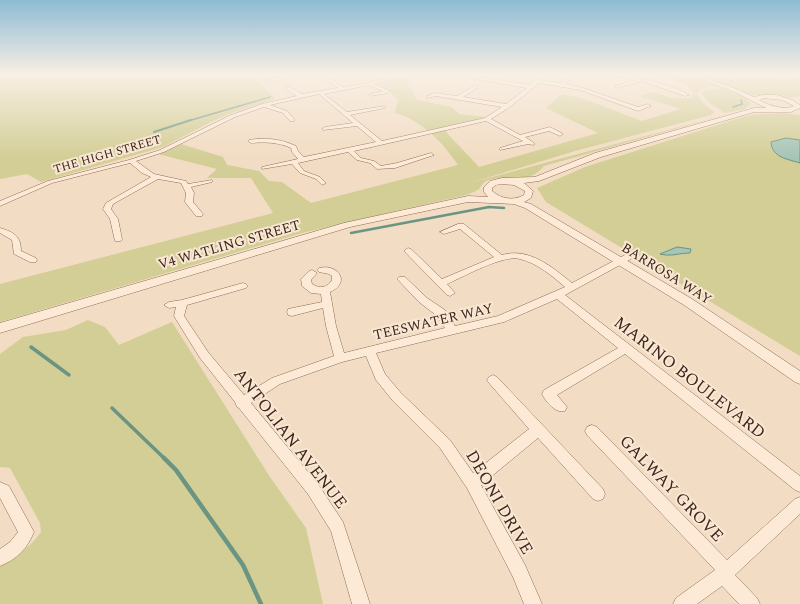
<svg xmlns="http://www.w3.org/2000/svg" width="800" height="604" font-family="Spectral,serif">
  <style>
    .green { fill: #d2ce95 }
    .water { fill: #a5c5b6; stroke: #6b9483 }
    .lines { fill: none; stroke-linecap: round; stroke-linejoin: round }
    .stream-far4 { stroke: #6b9483; stroke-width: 1.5 }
    .stream-far3 { stroke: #6b9483; stroke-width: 2 }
    .stream-far2 { stroke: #6b9483; stroke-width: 2.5 }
    .stream-far1 { stroke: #6b9483; stroke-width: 3.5 }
    .stream { stroke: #6b9483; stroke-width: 4.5 }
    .minor-casing { stroke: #8f6b58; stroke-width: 1 }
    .tertiary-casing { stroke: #8f6b58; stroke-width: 1 }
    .minor { fill: #fcead7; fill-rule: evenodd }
    .tertiary { fill: #fcead7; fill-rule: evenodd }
    .labels { text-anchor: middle; stroke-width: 4; stroke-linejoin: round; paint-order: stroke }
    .far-street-label { font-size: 12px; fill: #3d271d; stroke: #f9e7d3 }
    .street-label { font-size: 14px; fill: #3d271d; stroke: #f9e7d3 }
    .near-street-label { font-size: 17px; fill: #3d271d; stroke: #f9e7d3 }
  </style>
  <rect width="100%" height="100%" fill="#f2dcc3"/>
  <g class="green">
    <path d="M 0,74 L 252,74 L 275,99 L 234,112 L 211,122 L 163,147 L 41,182 L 27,174 L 0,179 Z"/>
    <path d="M 662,74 L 716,74 L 739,82 L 763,74 L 783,80 L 800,76 L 800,96 C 785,100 765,97 750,94 C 732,90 716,81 699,90 L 698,93 L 693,92 L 689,86 Z"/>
    <path d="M 404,76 L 417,100 L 452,107 L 459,114 L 486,117 L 473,121 L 448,126 L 446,132 L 479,167 L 598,133 L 546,108 L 562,94 L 579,97 L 642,121 L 681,109 L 639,96 L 652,92 L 673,98 L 690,98 L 694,94 L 698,95 L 702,102 L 714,112 L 711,115 L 575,151 L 470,183 L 724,115 L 544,166 C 527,186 510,174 489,180 C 482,182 482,186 478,190 C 475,192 470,193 466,195 L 302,233 L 0,322 L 0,284 L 273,213 L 251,178 L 207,178 L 217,169 L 158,154 L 181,144 L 223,157 L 227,165 L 259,171 L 269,181 L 282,182 L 311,203 L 458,165 C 443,143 422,120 395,113 L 398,100 L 385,88 L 375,84 Z"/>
    <path d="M 721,88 L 741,95 L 751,103 L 745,109 L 725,113 L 710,103 L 702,94 L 704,91 Z"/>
    <path d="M 782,113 L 800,115 L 800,356 L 546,202 L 537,188 L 585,167 L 749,115 Z"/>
    <path d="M 88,320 L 105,327 L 119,345 L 172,322 L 270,477 L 306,528 L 323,604 L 0,604 L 0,562 C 18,554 29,549 41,532 L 40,523 L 10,468 L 0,467 L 0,354 L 23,337 L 66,330 Z"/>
  </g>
  <g class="water">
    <path d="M 786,138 L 800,140 L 800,163 C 788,159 772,158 771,142 Z"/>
    <path d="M 677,247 L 691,249 L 690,253 C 679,253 671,257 660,254 Z"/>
  </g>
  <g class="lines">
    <g class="stream-far4">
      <path d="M 733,107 L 742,104 L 741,100"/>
      <path d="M 188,121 L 270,97"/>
    </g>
    <path class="stream-far3" d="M 154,132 L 191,120"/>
    <path class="stream-far2" d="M 351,233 L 489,207 L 504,208"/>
    <g class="stream-far1">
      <path d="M 31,347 L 69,375"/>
      <path d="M 112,408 L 165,459"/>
    </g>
    <path class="stream" d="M 164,458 L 176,470 L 243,565 L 261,604"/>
    <g class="minor-casing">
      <g id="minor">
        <path d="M 287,74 L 292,74 L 279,80 L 266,82 L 264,81 Z"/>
        <path d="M 308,74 L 327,76 L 343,87 L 369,83 L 400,74 L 406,74 L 374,84 L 390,91 L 388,93 L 370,96 L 370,94 L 383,91 L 369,85 L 324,94 L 347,112 L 385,106 L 385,108 L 350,115 L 382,141 L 485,118 L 502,107 L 436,96 L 427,98 L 427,96 L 435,93 L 457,96 L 476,85 L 478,87 L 463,97 L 506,104 L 527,88 L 471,78 L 473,76 L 530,85 L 535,81 L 531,75 L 508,74 L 540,74 L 536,75 L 539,80 L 561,83 L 569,77 L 571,78 L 565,84 L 583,88 L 638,107 L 648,104 L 651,106 L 638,111 L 580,90 L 539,83 L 510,107 L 491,119 L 520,135 L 550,127 L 563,134 L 560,136 L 549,131 L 525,137 L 534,143 L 534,145 L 528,144 L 500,150 L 500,148 L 523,141 L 486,121 L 354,151 L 361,158 L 374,161 L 381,166 L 397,163 L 431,153 L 434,155 L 395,168 L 377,169 L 370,163 L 357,160 L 348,152 L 298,163 L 304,171 L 320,177 L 326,183 L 322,185 L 316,179 L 300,173 L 292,164 L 262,169 L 262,167 L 298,159 L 292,152 L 291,148 C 278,142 265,142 251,143 L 248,141 L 249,140 C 264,137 282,139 296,146 L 298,151 L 304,157 L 376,142 L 357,126 L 323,130 L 322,129 L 325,127 L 353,123 L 319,94 L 270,105 L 287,111 L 295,120 L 294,121 L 290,121 L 283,113 L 264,107 L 235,117 L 164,152 L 136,161 L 154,174 L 186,181 L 188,184 L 212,180 L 212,182 L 191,187 L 194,193 L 193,202 L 203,214 L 202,216 L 196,216 L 185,202 L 186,193 L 181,183 L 158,179 L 113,204 L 111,209 L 118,219 L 122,239 L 121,241 L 115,241 L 110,219 L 103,209 L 106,203 L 151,177 L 142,173 L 130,163 L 52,183 L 0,206 L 0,201 L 48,181 L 129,160 L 160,150 L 231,115 L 262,104 L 297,96 L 286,89 L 286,87 L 290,87 L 302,94 L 338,88 L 324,78 Z"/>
        <path d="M 607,74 C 623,72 676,86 689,95 L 685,96 L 642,81 L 616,88 L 616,86 L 636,80 Z"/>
        <path d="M 759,74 L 775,76 L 773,77 L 763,75 L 741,82 L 739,81 Z"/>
        <path d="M 458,224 L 464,224 L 502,255 C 529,247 552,267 572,283 L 625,255 L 631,255 L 632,257 L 631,259 L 565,295 L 800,476 L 800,492 L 795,490 L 625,354 L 557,395 L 567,407 L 565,411 C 556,414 546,402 542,394 L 544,390 L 618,348 L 557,299 L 504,322 L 376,353 L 385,374 L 401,393 L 450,440 L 473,473 L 529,429 L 489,383 L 487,380 L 489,377 L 493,375 L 497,377 L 603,489 L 605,494 L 603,499 L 598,501 L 593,499 L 538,438 L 481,485 L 525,565 L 542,604 L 524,604 L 513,577 L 467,488 L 440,448 L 393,401 L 376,380 L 366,356 L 342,362 L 280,384 L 251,403 L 318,484 L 343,522 L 370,604 L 352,604 L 331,531 L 308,494 L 239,408 L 237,407 L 235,402 L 200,358 L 174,316 L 176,307 L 169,308 L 164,305 L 169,302 L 182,300 L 243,283 L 246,284 L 248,286 L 246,288 L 187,305 L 184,316 L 208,352 L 244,395 L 272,378 L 334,356 L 326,326 L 323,308 L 292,316 L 288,315 L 287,312 L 288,309 L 322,302 L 321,294 L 311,293 L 302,286 L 301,279 L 309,271 L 312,270 L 317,273 L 311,280 L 312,284 C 320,289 327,288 332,280 L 332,276 L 329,274 L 319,272 L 317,270 L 319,268 C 337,263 352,282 330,292 L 336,326 L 344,353 L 445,328 L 437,316 L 419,302 L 399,281 L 397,279 L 399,277 L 405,277 L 427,298 L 445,310 L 455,326 L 498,316 L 565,287 C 552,276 537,263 520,259 C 504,254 463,277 447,284 L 455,293 L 450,296 L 447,295 L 404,251 L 408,248 L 411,249 L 442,279 L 494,257 L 460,229 L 444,234 L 440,232 Z"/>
        <path d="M 0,228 C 14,232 21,236 21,251 L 36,258 L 37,260 L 36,262 L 30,262 L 14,254 L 12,240 L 0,233 Z"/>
        <path d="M 592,425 L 597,427 L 727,560 L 795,499 L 800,497 L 800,514 L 735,575 L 757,598 L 760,604 L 739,604 L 722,586 L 697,604 L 673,604 L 676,598 L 715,570 L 587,435 L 585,431 L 587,427 Z"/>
        <path d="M 0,482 L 9,486 L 34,532 C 27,549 17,559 0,566 L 0,549 L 10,542 L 18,532 L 0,498 Z"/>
      </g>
    </g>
    <g class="tertiary-casing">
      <path id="tertiary" d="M 687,74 L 694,74 L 739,90 L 754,97 L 763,95 L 777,95 L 792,100 L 800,105 L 800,108 L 791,112 L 754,112 L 601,157 L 539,181 L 524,183 L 533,191 L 531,198 L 524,202 L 531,204 L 692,299 L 800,371 L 800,384 L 795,382 L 684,305 L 525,208 L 514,204 L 468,202 L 350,227 L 0,333 L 0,323 L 344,223 L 468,196 L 488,197 L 484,192 L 484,187 L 490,181 L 502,178 L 535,177 L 595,153 L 726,116 L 754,108 L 766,108 L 735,92 ZM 763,98 L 782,100 L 794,106 C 783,111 769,105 759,100 ZM 502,184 L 514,185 L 525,191 L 524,195 C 514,201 501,199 492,191 L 492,188 L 496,185 Z"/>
    </g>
    <use href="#minor" class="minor"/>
    <use href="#tertiary" class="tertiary"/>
  </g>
  <linearGradient id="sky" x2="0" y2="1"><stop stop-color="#8dbbd4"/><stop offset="0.47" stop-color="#f9efe4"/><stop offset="1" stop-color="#f9efe4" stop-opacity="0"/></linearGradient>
  <rect width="800" height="158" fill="url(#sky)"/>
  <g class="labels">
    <g class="far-street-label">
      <text transform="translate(107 154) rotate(-16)" y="4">THE HIGH STREET</text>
    </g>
    <g class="street-label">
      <text transform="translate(229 244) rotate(-16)" y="5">V4 WATLING STREET</text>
      <text transform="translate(667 273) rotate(32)" y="5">BARROSA WAY</text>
      <text transform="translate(433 321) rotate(-13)" y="5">TEESWATER WAY</text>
    </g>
    <g class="near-street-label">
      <text transform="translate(690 377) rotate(38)" y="6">MARINO BOULEVARD</text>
      <text transform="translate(291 438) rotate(52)" y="6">ANTOLIAN AVENUE</text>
      <text transform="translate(672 488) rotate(46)" y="6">GALWAY GROVE</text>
      <text transform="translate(500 502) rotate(60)" y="6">DEONI DRIVE</text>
    </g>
  </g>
</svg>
